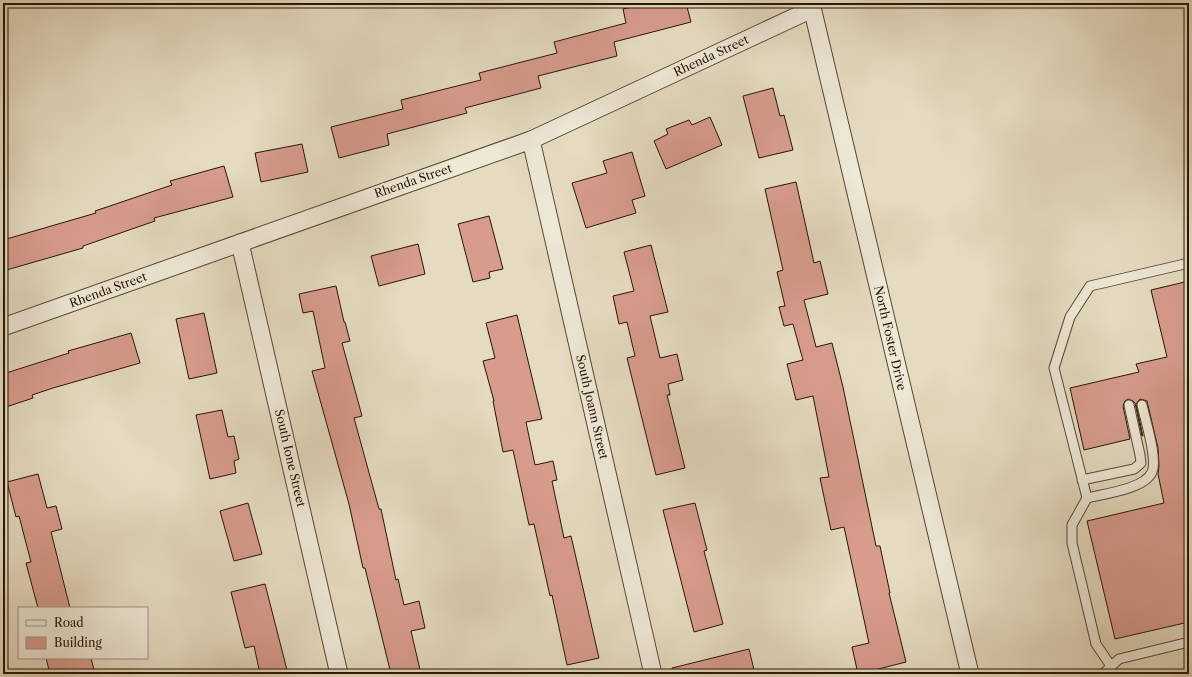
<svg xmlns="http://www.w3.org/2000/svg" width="1192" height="677" font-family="'Libre Caslon Text',serif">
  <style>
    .building { fill: #d89c8e; stroke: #271602 }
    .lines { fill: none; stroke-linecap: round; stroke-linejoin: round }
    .service-casing { stroke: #564732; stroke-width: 11 }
    .minor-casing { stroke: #564732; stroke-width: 19 }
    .service { stroke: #eee8d7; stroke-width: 9 }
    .minor { stroke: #eee8d7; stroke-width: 17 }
    .labels { text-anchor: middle; stroke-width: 4; stroke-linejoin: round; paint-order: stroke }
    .street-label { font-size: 12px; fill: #271602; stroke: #eee8d7 }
  </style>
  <rect width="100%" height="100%" fill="#e5dbc1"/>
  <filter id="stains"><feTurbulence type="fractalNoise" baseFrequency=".005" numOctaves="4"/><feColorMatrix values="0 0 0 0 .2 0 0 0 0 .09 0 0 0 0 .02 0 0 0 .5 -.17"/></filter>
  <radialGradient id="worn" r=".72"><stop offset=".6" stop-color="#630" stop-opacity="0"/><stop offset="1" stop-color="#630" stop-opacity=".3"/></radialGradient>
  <g class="building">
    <path d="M 647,3 L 686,3 L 691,22 L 614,42 L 617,56 L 538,76 L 541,88 L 465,108 L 467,113 L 387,134 L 389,145 L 339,158 L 331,127 L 403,109 L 401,100 L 481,80 L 479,73 L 557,53 L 554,42 L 626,23 L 623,9 Z"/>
    <path d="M 773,88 L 780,116 L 784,115 L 793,150 L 759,158 L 743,96 Z"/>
    <path d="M 710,117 L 722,145 L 666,169 L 654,141 L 668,134 L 666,129 L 689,120 L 692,125 Z"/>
    <path d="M 302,144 L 308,172 L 261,182 L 255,153 Z"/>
    <path d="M 632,152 L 645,196 L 632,200 L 636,213 L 586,228 L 572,183 L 607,173 L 603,161 Z"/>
    <path d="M 224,166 L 233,197 L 154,218 L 155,221 L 83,246 L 83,248 L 3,271 L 3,240 L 96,213 L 95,211 L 172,185 L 170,181 Z"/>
    <path d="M 796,182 L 814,263 L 820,261 L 828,294 L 804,300 L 816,347 L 832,343 L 843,387 L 876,546 L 880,546 L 890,593 L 889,593 L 906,662 L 859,674 L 858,674 L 852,647 L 869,643 L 844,527 L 831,530 L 820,478 L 829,477 L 813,396 L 796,400 L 787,364 L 803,360 L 793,324 L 784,326 L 779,307 L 785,306 L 777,272 L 783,270 L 765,189 Z"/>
    <path d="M 489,216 L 503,269 L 489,272 L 490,278 L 473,282 L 458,224 Z"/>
    <path d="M 418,244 L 425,274 L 379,286 L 371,256 Z"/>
    <path d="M 651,245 L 668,312 L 650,316 L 660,358 L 677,354 L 683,380 L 668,384 L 670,395 L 667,395 L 685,468 L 656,475 L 627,358 L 635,356 L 627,322 L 619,324 L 613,296 L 634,291 L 624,252 Z"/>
    <path d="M 1189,281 L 1189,622 L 1115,639 L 1087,521 L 1164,503 L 1158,474 L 1159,466 L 1158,448 L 1147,401 L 1140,399 L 1136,404 L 1143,436 L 1142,436 L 1135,403 L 1133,401 L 1128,399 L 1125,401 L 1123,406 L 1130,439 L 1084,450 L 1070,388 L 1139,372 L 1136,364 L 1167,357 L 1151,290 Z"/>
    <path d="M 336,286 L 344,322 L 345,322 L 350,341 L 342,343 L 362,416 L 354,418 L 379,509 L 381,509 L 396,580 L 398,579 L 404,605 L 419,601 L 425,628 L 411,631 L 421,674 L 391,674 L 365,568 L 363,568 L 349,504 L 312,371 L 325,368 L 313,311 L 303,313 L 299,294 Z"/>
    <path d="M 204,313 L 217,373 L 189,379 L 176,319 Z"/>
    <path d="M 517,315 L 542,419 L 526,422 L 535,465 L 553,461 L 557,480 L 552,481 L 564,538 L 571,536 L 599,658 L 567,665 L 552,595 L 550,596 L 534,524 L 529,525 L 513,450 L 503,452 L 493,401 L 494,401 L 483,361 L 495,358 L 486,323 Z"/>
    <path d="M 131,333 L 140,363 L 53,388 L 32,395 L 33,398 L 3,408 L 3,374 L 69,353 L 68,351 Z"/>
    <path d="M 222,410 L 228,437 L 234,436 L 239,459 L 234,461 L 236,473 L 210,479 L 196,415 Z"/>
    <path d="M 38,474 L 47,508 L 56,506 L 62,529 L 51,532 L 70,608 L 38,608 L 26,563 L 31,562 L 19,516 L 16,517 L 7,482 Z"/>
    <path d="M 248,503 L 262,554 L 234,561 L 220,511 Z"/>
    <path d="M 695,503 L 707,550 L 704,551 L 723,624 L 694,632 L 663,510 Z"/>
    <path d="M 265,584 L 288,674 L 260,674 L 254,646 L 245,648 L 231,592 Z"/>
    <path d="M 749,649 L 755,674 L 673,674 L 672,668 Z"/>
    <path d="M 46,658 L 91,658 L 95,674 L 50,674 Z"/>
  </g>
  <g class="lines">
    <g class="service-casing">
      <g id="service">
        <path d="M 1082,480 L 1134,469 L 1141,463 L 1140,455 L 1129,405"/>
        <path d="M 1087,498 C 1103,494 1145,489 1152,472 C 1158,459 1145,419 1142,405"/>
        <path d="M 1111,666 L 1096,644 L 1072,543 L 1072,525 L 1087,498 L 1054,368 L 1070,317 L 1090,286 L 1189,263"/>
        <path d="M 1106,674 L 1105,672 L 1119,659 L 1189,642"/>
      </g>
    </g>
    <g class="minor-casing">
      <g id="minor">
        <path d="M 811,3 L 970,674"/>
        <path d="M 531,140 L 653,674"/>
        <path d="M 240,243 L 339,674"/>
        <path d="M 3,327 L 531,140 L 812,9"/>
      </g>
    </g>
    <use href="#service" class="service"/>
    <use href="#minor" class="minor"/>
  </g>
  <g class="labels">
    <g class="street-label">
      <text transform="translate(711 56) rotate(-25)" y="4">Rhenda Street</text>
      <text transform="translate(413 181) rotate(-19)" y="4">Rhenda Street</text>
      <text transform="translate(108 290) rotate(-20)" y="4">Rhenda Street</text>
      <text transform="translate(890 338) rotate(77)" y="4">North Foster Drive</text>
      <text transform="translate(592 407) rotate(77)" y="4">South Joann Street</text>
      <text transform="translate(290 458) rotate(77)" y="4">South Ione Street</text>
    </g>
  </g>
  <rect width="1192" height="677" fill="none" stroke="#e5dbc1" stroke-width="16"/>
  <rect x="4" y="4" width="1184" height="669" fill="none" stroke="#271602" stroke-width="2"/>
  <rect x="8" y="8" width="1176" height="661" fill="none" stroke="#271602"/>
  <rect x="18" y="607" width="130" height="52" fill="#eee8d7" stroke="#9e9482"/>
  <rect x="26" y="620" width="20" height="6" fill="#eee8d7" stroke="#9e9482"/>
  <text x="54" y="627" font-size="12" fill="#271602">Road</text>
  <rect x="26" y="637" width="20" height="12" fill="#d89c8e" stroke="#9e9482"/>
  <text x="54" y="647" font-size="12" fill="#271602">Building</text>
  <rect width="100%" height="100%" filter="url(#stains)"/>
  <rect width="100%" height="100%" fill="url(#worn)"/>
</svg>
